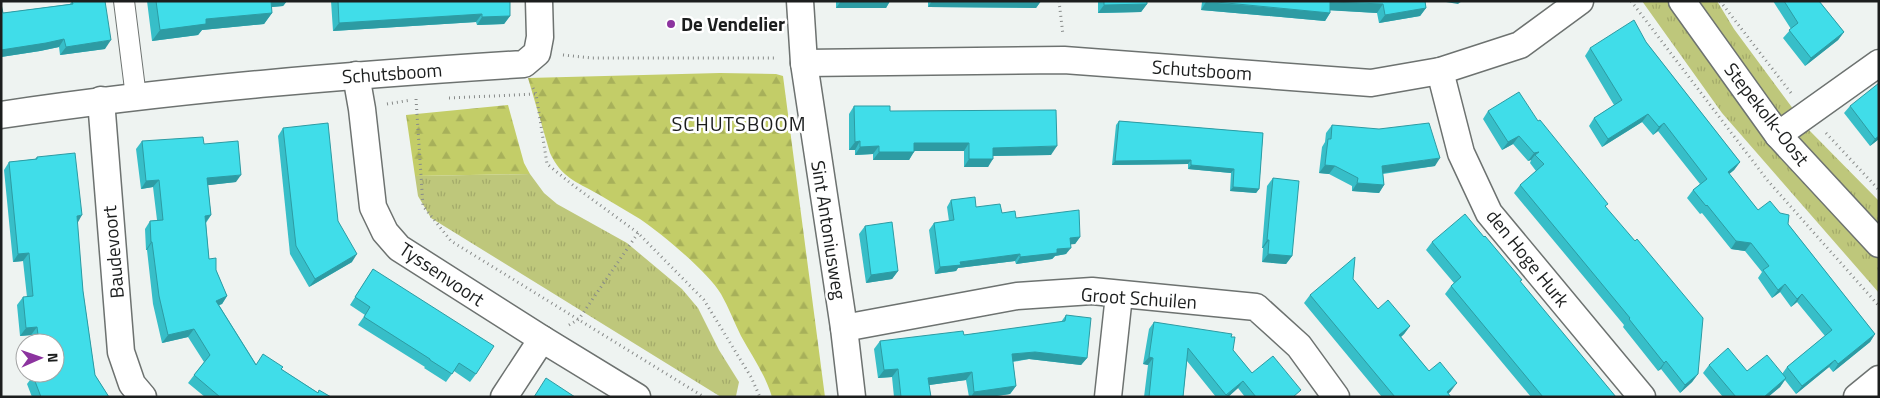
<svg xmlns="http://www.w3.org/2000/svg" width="1880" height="398" font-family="'Titillium Web',sans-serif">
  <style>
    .grass { fill: url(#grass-tufts) }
    .forest { fill: url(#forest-firs) }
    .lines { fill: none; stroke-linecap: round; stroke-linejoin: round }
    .pedestrian-casing { stroke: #6d7270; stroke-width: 22 }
    .minor-casing { stroke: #6d7270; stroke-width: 29 }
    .path { stroke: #888b8a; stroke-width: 3; stroke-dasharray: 1 4; stroke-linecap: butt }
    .pedestrian { stroke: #fff; stroke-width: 20 }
    .minor { stroke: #fff; stroke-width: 26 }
    .wall { fill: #37bec8 }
    .shaded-wall { fill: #2d9ba3 }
    .building { fill: #40dde9; stroke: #2d9ba3 }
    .poi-dot { fill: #8c339f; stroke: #fff; stroke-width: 2 }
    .labels { text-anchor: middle; stroke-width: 5; stroke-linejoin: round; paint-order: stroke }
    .poi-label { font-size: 19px; font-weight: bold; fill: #1c1e1e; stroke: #fff; text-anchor: start }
    .street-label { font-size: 19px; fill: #1c1e1e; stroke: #fff }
    .neighbourhood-label { font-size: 20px; letter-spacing: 1px; fill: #1c1e1e; stroke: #fff }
  </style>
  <defs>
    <pattern id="grass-tufts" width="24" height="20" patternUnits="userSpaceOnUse" patternTransform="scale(1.25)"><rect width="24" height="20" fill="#bec77b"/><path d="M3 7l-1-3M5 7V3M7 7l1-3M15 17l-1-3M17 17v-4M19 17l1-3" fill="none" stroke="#a3aa6a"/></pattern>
    <pattern id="forest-firs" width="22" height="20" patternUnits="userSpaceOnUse" patternTransform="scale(1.25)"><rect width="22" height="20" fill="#c3cd68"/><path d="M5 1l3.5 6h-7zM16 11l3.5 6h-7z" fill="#a7b05a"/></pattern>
  </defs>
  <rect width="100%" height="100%" fill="#eef3f1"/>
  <g class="grass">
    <path d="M 1642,1 L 1717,1 L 1734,29 L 1808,129 L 1879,201 L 1879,293 L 1722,113 Z"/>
    <path d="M 530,174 L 544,193 L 557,204 L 627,243 L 682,289 L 698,308 L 719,350 L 739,382 L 736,396 L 721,397 L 431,218 L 418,196 L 415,176 Z"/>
  </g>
  <g class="forest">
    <path d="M 720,73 L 776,74 L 783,76 L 825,397 L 772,397 C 765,374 752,356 741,336 C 734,322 729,308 721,294 C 708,272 662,234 640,219 C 626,211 612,202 598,194 C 575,181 562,178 550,153 L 528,78 Z"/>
    <path d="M 508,105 L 524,163 L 530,174 L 415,176 L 406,115 Z"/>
  </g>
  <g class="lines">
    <g class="pedestrian-casing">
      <path id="pedestrian" d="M 124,1 L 136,97"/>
    </g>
    <g class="minor-casing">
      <g id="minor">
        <path d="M 800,1 L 804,63 L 844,328 L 852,397"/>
        <path d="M 1682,1 L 1778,135 L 1879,244"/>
        <path d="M 804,63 L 1064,60 L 1371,83 L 1440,71 L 1520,45 L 1580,1"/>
        <path d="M 1440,71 L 1461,153 L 1489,213 L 1642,397"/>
        <path d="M 356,75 L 362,109 L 373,207 L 385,232 L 399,248 L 542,339 L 637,397"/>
        <path d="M 101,100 L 121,352 L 132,384 L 143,397"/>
        <path d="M 1,115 C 174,89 349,75 524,64 L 537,53 L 540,37 L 539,1"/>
        <path d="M 1778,135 L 1879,63"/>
        <path d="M 844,328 L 1017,296 L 1092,291 L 1256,307 L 1299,346 L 1336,397"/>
        <path d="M 504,397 L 542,339"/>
        <path d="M 1108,397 L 1119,295"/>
        <path d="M 1857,397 L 1879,379"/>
      </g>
    </g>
    <g class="path">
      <path d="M 1059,1 L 1063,35"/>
      <path d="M 1631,1 L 1768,181 L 1879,306"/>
      <path d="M 1720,1 L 1791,93"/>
      <path d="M 563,55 L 592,58 L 777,58"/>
      <path d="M 533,88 L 536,94 L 547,164 L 574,186 L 638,233 L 704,300 L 751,377 L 760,397"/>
      <path d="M 449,98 L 536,94"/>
      <path d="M 416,99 L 423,206 L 451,241 L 704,397"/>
      <path d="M 387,104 L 411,100"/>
      <path d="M 1826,133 L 1879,190"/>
      <path d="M 569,325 L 579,319 L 638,233"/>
    </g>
    <use href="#pedestrian" class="pedestrian"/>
    <use href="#minor" class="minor"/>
  </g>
  <g class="wall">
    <path d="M 72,1 L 105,49 L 60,55 L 59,47 L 40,51 L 1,57 L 1,4 L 3,13 L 70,4 Z"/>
    <path d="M 147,1 L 287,1 L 283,6 L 271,7 L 272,13 L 264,24 L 202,30 L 198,35 L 152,41 Z"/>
    <path d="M 331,1 L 510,1 L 510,16 L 504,24 L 477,25 L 476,22 L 333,31 Z"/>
    <path d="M 836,1 L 890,1 L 886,8 L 836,8 Z"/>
    <path d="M 928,1 L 1041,1 L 1036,8 L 928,7 Z"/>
    <path d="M 1098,1 L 1147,1 L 1147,4 L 1141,12 L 1098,13 Z"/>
    <path d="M 1195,1 L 1425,1 L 1426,8 L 1420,16 L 1379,23 L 1377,13 L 1330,10 L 1330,13 L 1325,21 L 1201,10 L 1202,2 Z"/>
    <path d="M 1773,1 L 1819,1 L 1844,32 L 1838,40 L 1805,66 L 1783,38 L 1791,29 Z"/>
    <path d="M 1646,42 L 1740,162 L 1734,170 L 1729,174 L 1758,210 L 1788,224 L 1875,334 L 1870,342 L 1833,372 L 1829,367 L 1796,394 L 1785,380 L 1780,387 L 1768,397 L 1723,397 L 1703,373 L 1709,365 L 1747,371 L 1782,374 L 1787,367 L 1825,336 L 1797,302 L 1791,307 L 1780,292 L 1772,298 L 1758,278 L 1762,272 L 1745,251 L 1731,249 L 1702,213 L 1700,214 L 1687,198 L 1693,190 L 1700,184 L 1658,131 L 1653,135 L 1642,122 L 1602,147 L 1589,126 L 1594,118 L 1614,105 L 1585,56 L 1590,48 Z"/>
    <path d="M 854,106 L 890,111 L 1051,155 L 993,156 L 988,167 L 964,167 L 964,151 L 914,151 L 909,160 L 873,160 L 873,154 L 855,155 L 855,150 L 849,150 L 849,114 Z"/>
    <path d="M 1850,106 L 1879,139 L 1870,146 L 1844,113 Z"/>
    <path d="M 1488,111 L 1538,121 L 1606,207 L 1698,374 L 1692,382 L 1680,393 L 1661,369 L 1658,371 L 1623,327 L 1624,325 L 1514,193 L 1520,185 L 1536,171 L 1530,163 L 1531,160 L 1528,161 L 1513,144 L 1502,150 L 1483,119 Z"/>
    <path d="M 1119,121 L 1263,133 L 1259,189 L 1256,193 L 1230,191 L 1231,173 L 1188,169 L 1188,164 L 1112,165 L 1116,125 Z"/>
    <path d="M 1332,125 L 1435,166 L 1383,174 L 1384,185 L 1379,193 L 1352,191 L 1352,186 L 1329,174 L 1319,173 L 1322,147 L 1325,142 L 1326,133 Z"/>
    <path d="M 283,128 L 338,221 L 352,262 L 309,287 L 290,254 L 278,136 Z"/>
    <path d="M 142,141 L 204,144 L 236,182 L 208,185 L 211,215 L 206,223 L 209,259 L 216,270 L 227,296 L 222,304 L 219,305 L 256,364 L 281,369 L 317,392 L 331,397 L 205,397 L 188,383 L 204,362 L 188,337 L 162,343 L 153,304 L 147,250 L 146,250 L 145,229 L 150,221 L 157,220 L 153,187 L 141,189 L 136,149 Z"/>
    <path d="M 37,157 L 77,223 L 83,291 L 95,375 L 109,397 L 32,397 L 27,384 L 33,376 L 37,375 L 37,373 L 55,373 L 55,343 L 32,343 L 31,335 L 20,336 L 17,305 L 23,297 L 27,297 L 23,261 L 13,262 L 4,170 L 9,162 L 35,159 Z"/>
    <path d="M 1273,178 L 1292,256 L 1286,264 L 1262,262 L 1263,248 L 1262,248 L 1267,186 Z"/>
    <path d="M 951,200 L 976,207 L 1002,213 L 1016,218 L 1080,237 L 1075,244 L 1070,244 L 1066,254 L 1055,256 L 1052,259 L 1016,264 L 1015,261 L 958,268 L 956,271 L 935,274 L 929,230 L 934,223 L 949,221 L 947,207 Z"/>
    <path d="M 865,226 L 898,271 L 892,279 L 866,283 L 859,234 Z"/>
    <path d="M 1432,242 L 1520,282 L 1616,397 L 1531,397 L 1445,294 L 1451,286 L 1454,283 L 1426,250 Z"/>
    <path d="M 373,269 L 476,374 L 470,382 L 454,371 L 446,382 L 424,368 L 425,367 L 358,325 L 365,315 L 350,305 Z"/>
    <path d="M 1353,279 L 1378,309 L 1410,326 L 1404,334 L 1401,337 L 1429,371 L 1451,391 L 1448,394 L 1451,397 L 1382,397 L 1304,303 L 1310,295 Z"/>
    <path d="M 1066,315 L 1087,358 L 1081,365 L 1029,359 L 1013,362 L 1016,386 L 1010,394 L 990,397 L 969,397 L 966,380 L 929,385 L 931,397 L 894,397 L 892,377 L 878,378 L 874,349 L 880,341 L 964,335 L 1061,322 Z"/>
    <path d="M 1154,322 L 1231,337 L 1233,350 L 1252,373 L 1296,397 L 1245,397 L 1238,388 L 1228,397 L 1216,397 L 1187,361 L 1183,397 L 1144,397 L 1148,365 L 1143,364 L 1149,329 Z"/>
  </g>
  <g class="shaded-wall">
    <path d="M 267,1 L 287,1 L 283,6 L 262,8 Z"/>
    <path d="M 841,1 L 890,1 L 886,8 L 836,8 Z"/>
    <path d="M 932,1 L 1041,1 L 1036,8 L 928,7 Z"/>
    <path d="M 1440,1 L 1462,1 L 1458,4 Z"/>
    <path d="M 1206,2 L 1330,13 L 1325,21 L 1201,10 Z"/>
    <path d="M 1330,2 L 1383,4 L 1377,13 L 1324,10 Z"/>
    <path d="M 1147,4 L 1141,12 L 1098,13 L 1104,5 Z"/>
    <path d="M 1426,8 L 1420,16 L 1379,23 L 1385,15 Z"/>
    <path d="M 272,13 L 264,24 L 202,30 L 198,35 L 152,41 L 160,30 L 206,19 Z"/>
    <path d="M 482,14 L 476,22 L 333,31 L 339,23 Z"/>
    <path d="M 510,16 L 504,24 L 477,25 L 482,17 Z"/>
    <path d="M 1844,32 L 1838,40 L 1805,66 L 1811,58 Z"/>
    <path d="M 64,39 L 59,47 L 40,51 L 1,57 L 1,50 Z"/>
    <path d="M 111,40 L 105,49 L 60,55 L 66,47 Z"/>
    <path d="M 1648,114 L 1642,122 L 1602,147 L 1608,139 Z"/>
    <path d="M 1664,123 L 1658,131 L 1653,135 L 1659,127 Z"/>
    <path d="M 1519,136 L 1513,144 L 1502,150 L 1508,142 Z"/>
    <path d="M 1879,136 L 1879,139 L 1870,146 L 1875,139 Z"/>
    <path d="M 860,141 L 855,150 L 849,150 L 855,142 Z"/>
    <path d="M 914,143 L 969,143 L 964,151 L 908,151 Z"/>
    <path d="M 879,146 L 873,154 L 855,155 L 860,147 Z"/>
    <path d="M 1057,146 L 1051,155 L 988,156 L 993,148 Z"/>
    <path d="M 879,152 L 914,152 L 909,160 L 873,160 Z"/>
    <path d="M 1539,152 L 1535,155 L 1531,160 L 1528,161 L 1534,153 Z"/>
    <path d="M 1440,158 L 1435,166 L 1376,174 L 1382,166 Z"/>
    <path d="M 969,159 L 993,159 L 988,167 L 964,167 Z"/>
    <path d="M 1191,160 L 1188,164 L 1112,165 L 1115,161 Z"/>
    <path d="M 1740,162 L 1734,170 L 1722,180 L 1728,172 Z"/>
    <path d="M 1191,165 L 1234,169 L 1231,173 L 1188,169 Z"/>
    <path d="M 1325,165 L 1335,166 L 1329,174 L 1319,173 Z"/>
    <path d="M 241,175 L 236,182 L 201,186 L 207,178 Z"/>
    <path d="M 159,180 L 153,187 L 141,189 L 146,181 Z"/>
    <path d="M 1357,183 L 1384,185 L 1379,193 L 1352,191 Z"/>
    <path d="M 1233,187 L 1259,189 L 1256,193 L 1230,191 Z"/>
    <path d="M 82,215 L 77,224 L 77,216 Z"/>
    <path d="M 211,215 L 205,223 L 205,216 Z"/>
    <path d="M 1080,237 L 1075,244 L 1065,245 L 1070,238 Z"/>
    <path d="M 1267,240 L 1269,240 L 1263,248 L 1262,248 Z"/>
    <path d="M 1736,241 L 1751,243 L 1745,251 L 1731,249 Z"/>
    <path d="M 151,242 L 152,242 L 147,250 L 146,250 Z"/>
    <path d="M 1071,248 L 1066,254 L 1055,256 L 1052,259 L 1016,264 L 1020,257 L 1057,249 Z"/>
    <path d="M 29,253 L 23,261 L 13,262 L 18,254 Z"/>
    <path d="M 357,254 L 352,262 L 309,287 L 315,279 Z"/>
    <path d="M 1020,254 L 1015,261 L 958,268 L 956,271 L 935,274 L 940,267 L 960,262 Z"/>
    <path d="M 1268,254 L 1292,256 L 1286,264 L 1262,262 Z"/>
    <path d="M 898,271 L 892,279 L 866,283 L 871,275 Z"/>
    <path d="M 1785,284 L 1780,292 L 1772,298 L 1778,290 Z"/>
    <path d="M 1802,294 L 1797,302 L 1791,307 L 1797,299 Z"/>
    <path d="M 227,296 L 222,304 L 211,308 L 216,301 Z"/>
    <path d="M 1410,326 L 1404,334 L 1394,343 L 1399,335 Z"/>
    <path d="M 37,327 L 31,335 L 20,336 L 26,328 Z"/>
    <path d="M 194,329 L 188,337 L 162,343 L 168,335 Z"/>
    <path d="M 1875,334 L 1870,342 L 1833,372 L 1838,364 Z"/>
    <path d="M 1035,352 L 1087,358 L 1081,365 L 1029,359 L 1006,362 L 1012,354 Z"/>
    <path d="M 1149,357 L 1153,358 L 1148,365 L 1143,364 Z"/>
    <path d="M 1835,360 L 1829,367 L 1796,394 L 1802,386 Z"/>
    <path d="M 1666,361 L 1661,369 L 1658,371 L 1664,363 Z"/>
    <path d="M 898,369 L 892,377 L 878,378 L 884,370 Z"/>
    <path d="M 972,372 L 966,380 L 922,386 L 928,378 Z"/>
    <path d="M 1698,374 L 1692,382 L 1680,393 L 1685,385 Z"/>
    <path d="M 1786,378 L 1780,387 L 1768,397 L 1764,397 Z"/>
    <path d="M 1243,381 L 1238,388 L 1228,397 L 1225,397 Z"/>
    <path d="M 1457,383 L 1451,391 L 1445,397 L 1447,392 Z"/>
    <path d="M 1016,386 L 1010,394 L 990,397 L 971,397 L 974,392 Z"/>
  </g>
  <g class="building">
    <path d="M 72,1 L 105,1 L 111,40 L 66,47 L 64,39 L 46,43 L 1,50 L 1,4 L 3,13 L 73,4 Z"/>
    <path d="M 156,1 L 271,1 L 272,13 L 206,19 L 206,24 L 160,30 Z"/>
    <path d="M 338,1 L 510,1 L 510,16 L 482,17 L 482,14 L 339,23 Z"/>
    <path d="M 1104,1 L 1147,1 L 1147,4 L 1104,5 Z"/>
    <path d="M 1206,1 L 1425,1 L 1426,8 L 1385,15 L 1383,4 L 1330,2 L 1330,13 Z"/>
    <path d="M 1784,1 L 1819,1 L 1844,32 L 1811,58 L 1789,30 L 1798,23 Z"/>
    <path d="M 1634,20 L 1646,42 L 1740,162 L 1728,172 L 1758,210 L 1770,201 L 1780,213 L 1789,215 L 1788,224 L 1875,334 L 1838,364 L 1835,360 L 1802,386 L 1787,367 L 1832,330 L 1802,294 L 1797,299 L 1785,284 L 1778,290 L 1763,270 L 1769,266 L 1751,243 L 1736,241 L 1707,205 L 1706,206 L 1693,190 L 1707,179 L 1664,123 L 1659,127 L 1648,114 L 1608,139 L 1594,118 L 1622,100 L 1590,48 Z"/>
    <path d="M 1879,83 L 1879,136 L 1875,139 L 1850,106 Z"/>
    <path d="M 1519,92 L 1538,121 L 1540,120 L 1608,204 L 1605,206 L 1635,241 L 1637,239 L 1703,318 L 1698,374 L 1685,385 L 1666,361 L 1664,363 L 1629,319 L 1630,318 L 1520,185 L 1544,164 L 1535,155 L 1539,152 L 1534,153 L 1519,136 L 1508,142 L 1488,111 Z"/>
    <path d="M 854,106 L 890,106 L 890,111 L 1056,110 L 1057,146 L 993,148 L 993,159 L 969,159 L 969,143 L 914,143 L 914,152 L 879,152 L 879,146 L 860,147 L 860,141 L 855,142 Z"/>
    <path d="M 1119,121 L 1263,133 L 1259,189 L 1233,187 L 1234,169 L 1191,165 L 1191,160 L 1115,161 Z"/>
    <path d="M 328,123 L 338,221 L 357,254 L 315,279 L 296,246 L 283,128 Z"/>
    <path d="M 1429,123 L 1440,158 L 1382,166 L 1384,185 L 1357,183 L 1358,178 L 1335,166 L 1325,165 L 1328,139 L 1331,139 L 1332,125 L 1379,129 Z"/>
    <path d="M 203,137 L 204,144 L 238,141 L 241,175 L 207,178 L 211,215 L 205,216 L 209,259 L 216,258 L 216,270 L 227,296 L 216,301 L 256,365 L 263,354 L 283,367 L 281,369 L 318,393 L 319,390 L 331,397 L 220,397 L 194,375 L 210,355 L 194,329 L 168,335 L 159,296 L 152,242 L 151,242 L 150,221 L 163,220 L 159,180 L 146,181 L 142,141 Z"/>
    <path d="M 75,153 L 82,215 L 77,216 L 83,291 L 95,375 L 109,397 L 41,397 L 33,376 L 42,373 L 55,373 L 55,343 L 39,343 L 37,327 L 26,328 L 23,297 L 33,296 L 29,253 L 18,254 L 9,162 L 37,159 L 37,157 Z"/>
    <path d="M 1273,178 L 1299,181 L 1292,256 L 1268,254 L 1269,240 L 1267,240 Z"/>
    <path d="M 975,197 L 976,207 L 1000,204 L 1002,213 L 1015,211 L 1016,218 L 1079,210 L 1080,237 L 1070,238 L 1071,248 L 1057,249 L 1057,253 L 1020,257 L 1020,254 L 960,262 L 961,265 L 940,267 L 934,223 L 954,220 L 951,200 Z"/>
    <path d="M 1465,214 L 1484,237 L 1485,236 L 1522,280 L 1520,281 L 1616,397 L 1543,397 L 1451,286 L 1461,277 L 1432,242 Z"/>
    <path d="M 892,222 L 898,271 L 871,275 L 865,226 Z"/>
    <path d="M 1355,257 L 1353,279 L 1378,309 L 1388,300 L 1410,326 L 1399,335 L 1429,371 L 1440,362 L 1457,383 L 1447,392 L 1451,397 L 1395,397 L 1310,295 Z"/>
    <path d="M 373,269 L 494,346 L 476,374 L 459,363 L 452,374 L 430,360 L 430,359 L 364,317 L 370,307 L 355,297 Z"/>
    <path d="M 1066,315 L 1091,318 L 1087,358 L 1035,352 L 1012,354 L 1016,386 L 974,392 L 972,372 L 928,378 L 931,397 L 901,397 L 898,369 L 884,370 L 880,341 L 963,331 L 964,335 L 1065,321 Z"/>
    <path d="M 1154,322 L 1232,334 L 1231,337 L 1235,337 L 1233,350 L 1252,373 L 1273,356 L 1301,390 L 1293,397 L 1256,397 L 1243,381 L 1226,395 L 1188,348 L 1183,397 L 1149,397 L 1153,358 L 1149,357 Z"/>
    <path d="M 1728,348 L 1747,371 L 1767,355 L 1786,378 L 1764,397 L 1736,397 L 1709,365 Z"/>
    <path d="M 546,378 L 575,397 L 534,397 Z"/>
  </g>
  <circle class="poi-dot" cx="671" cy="24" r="5"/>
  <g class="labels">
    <g class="poi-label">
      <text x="681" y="31">De Vendelier</text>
    </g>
    <g class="street-label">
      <text transform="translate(1202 70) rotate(4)" y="7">Schutsboom</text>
      <text transform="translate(392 73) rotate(-4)" y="7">Schutsboom</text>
      <text transform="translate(1767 114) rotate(52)" y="7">Stepekolk-Oost</text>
      <text transform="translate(829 230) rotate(81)" y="7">Sint Antoniusweg</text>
      <text transform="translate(113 252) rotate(-95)" y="7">Baudevoort</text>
      <text transform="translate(1528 258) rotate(51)" y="7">den Hoge Hurk</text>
      <text transform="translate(442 274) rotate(34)" y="7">Tyssenvoort</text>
      <text transform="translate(1139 298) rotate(4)" y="7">Groot Schuilen</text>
    </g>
    <g class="neighbourhood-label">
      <text x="739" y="131">SCHUTSBOOM</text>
    </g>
  </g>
  <rect width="1880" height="398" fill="none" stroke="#1c1e1e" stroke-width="5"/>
  <g transform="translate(40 358) rotate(88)"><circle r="24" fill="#ffffff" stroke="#a4a5a5"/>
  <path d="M0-4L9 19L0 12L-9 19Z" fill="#8c339f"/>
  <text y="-8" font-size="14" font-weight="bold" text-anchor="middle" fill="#1c1e1e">N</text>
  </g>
</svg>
